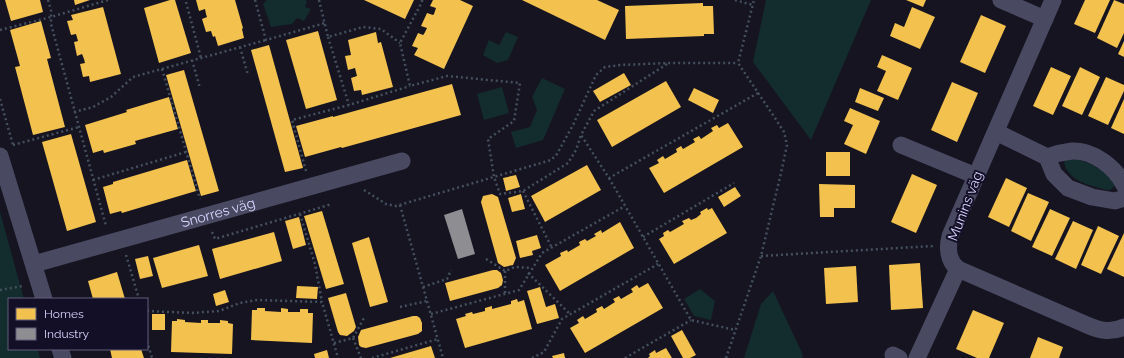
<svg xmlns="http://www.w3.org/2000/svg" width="1124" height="358" font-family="Raleway,sans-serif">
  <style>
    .green { fill: #132c2d }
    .homes { fill: #f2c14e }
    .industry { fill: #8d8d92 }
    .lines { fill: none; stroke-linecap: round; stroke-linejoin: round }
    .path { stroke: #44505f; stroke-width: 2.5; stroke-dasharray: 2 3; stroke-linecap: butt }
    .street { stroke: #4a4962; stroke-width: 17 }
    .labels { text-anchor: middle; stroke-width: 4; stroke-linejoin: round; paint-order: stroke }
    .street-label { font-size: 14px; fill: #d9d4ff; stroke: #130f26 }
  </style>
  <rect width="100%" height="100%" fill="#161421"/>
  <g class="green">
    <path d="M 267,0 L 305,0 L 307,1 L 305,7 L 311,9 L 304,21 L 297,18 L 292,24 L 271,27 L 263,4 Z"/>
    <path d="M 766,0 L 871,0 L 811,140 L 753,62 Z"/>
    <path d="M 506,32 L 518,37 L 508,60 L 497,63 L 483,55 L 489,40 L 499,45 Z"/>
    <path d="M 542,78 L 565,89 L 543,140 L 516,148 L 511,132 L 530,127 L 537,110 L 532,97 Z"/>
    <path d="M 502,87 L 509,113 L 484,120 L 477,94 Z"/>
    <path d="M 1069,158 C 1089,161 1102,168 1115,184 C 1114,188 1111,190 1107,190 C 1091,186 1067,181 1064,162 Z"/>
    <path d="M 0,212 L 24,299 L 9,299 L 9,349 L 38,349 L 40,358 L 0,358 Z"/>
    <path d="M 700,289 L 715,301 L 711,320 L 694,316 L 684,299 Z"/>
    <path d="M 773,291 L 803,355 L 802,358 L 744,358 L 761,304 Z"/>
  </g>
  <g class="homes">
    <path d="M 5,0 L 40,0 L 43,12 L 11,21 Z"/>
    <path d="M 74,0 L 90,0 L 75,5 Z"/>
    <path d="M 170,0 L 175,0 L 191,53 L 159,63 L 144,8 Z"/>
    <path d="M 196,0 L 235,0 L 243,28 L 242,29 L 244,38 L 218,46 L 215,36 L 213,37 L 211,31 L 206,32 L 202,19 L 207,17 L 206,14 L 205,9 L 199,11 Z"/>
    <path d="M 364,0 L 414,0 L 405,19 Z"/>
    <path d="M 433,0 L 460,0 L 473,6 L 444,69 L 414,55 L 418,48 L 412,46 L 418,33 L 423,35 L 424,34 L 427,28 L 421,26 L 427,13 L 433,15 L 434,14 L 436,8 L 430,6 Z"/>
    <path d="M 522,0 L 597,0 L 619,10 L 605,40 Z"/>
    <path d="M 906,0 L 926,0 L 923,7 Z"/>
    <path d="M 1085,0 L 1110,0 L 1095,33 L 1074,24 Z"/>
    <path d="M 1114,0 L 1124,4 L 1124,33 L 1117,48 L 1097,38 Z"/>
    <path d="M 703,3 L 703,6 L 713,6 L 714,34 L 704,34 L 704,36 L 626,39 L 625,6 Z"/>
    <path d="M 103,7 L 121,74 L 90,82 L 89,76 L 83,77 L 80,64 L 85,63 L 84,59 L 82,54 L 77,56 L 74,42 L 78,41 L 76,34 L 71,35 L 67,21 L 73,20 L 71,15 Z"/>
    <path d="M 912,7 L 935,17 L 920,49 L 890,36 L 895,23 L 904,27 Z"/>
    <path d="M 981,15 L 1006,26 L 985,73 L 960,62 Z"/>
    <path d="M 41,21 L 51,58 L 47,59 L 65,127 L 33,135 L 15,67 L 20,66 L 10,30 Z"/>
    <path d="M 318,31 L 337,100 L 306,109 L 286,40 Z"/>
    <path d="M 376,32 L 378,43 L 381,42 L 393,87 L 362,95 L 361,90 L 354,91 L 351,78 L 357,76 L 355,68 L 348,70 L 345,56 L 351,55 L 348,40 Z"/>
    <path d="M 1124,41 L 1124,57 L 1118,54 Z"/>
    <path d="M 269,45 L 303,168 L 285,172 L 251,50 Z"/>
    <path d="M 882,55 L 912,68 L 898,100 L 877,91 L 886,71 L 877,67 Z"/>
    <path d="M 1051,67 L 1071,76 L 1053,115 L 1033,106 Z"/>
    <path d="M 1080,67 L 1100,77 L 1082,115 L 1062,106 Z"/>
    <path d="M 184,70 L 219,191 L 201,196 L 166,75 Z"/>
    <path d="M 624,73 L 631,85 L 600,102 L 593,91 Z"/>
    <path d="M 1106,77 L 1124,85 L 1124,91 L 1108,125 L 1088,116 Z"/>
    <path d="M 666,81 L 681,107 L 612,147 L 597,120 Z"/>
    <path d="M 952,82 L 978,93 L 957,142 L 931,130 Z"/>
    <path d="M 452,84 L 461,115 L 342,148 L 341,147 L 305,157 L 296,126 L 333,116 L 333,117 Z"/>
    <path d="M 694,88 L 719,100 L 713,113 L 688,100 Z"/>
    <path d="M 860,88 L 884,98 L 878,111 L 855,102 Z"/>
    <path d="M 169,97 L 178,129 L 135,141 L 136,144 L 104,153 L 103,150 L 93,153 L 85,125 L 127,112 L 126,110 Z"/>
    <path d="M 1124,99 L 1124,134 L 1111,128 Z"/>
    <path d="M 850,108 L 880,121 L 866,154 L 844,144 L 853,125 L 844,121 Z"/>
    <path d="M 728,123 L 743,147 L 664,193 L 649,168 L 659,163 L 657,160 L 663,156 L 665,159 L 677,152 L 676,149 L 681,146 L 683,149 L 695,142 L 693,139 L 699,136 L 701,139 L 713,131 L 711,128 L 717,125 L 719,128 Z"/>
    <path d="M 71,134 L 96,222 L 67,231 L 42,142 Z"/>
    <rect x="826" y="152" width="24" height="24"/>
    <path d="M 187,160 L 196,191 L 122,213 L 121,211 L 110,214 L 103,187 L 113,184 L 113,182 Z"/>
    <path d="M 587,165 L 601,190 L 545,222 L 531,196 Z"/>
    <path d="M 912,174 L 937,185 L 916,233 L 891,222 Z"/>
    <path d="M 516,175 L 520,187 L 506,191 L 503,178 Z"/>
    <path d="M 1006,178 L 1027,188 L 1009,227 L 988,217 Z"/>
    <path d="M 819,184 L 855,185 L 855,208 L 834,208 L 834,217 L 820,217 Z"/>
    <path d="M 735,187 L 741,196 L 724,207 L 718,197 Z"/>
    <path d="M 1028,193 L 1049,202 L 1031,241 L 1011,231 Z"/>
    <path d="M 492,194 L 498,197 L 516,258 L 513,265 L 504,267 L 498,263 L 481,202 L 483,196 Z"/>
    <path d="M 521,194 L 525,209 L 512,212 L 508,198 Z"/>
    <path d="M 707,208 L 708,210 L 712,208 L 727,233 L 674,264 L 659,239 L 664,236 L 663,233 L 668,230 L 670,232 L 684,224 L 682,221 L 689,218 L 691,220 L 696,218 L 701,214 L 700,212 Z"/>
    <path d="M 1050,209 L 1070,218 L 1052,256 L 1032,247 Z"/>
    <path d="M 322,211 L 344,284 L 326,289 L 304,216 Z"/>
    <path d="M 299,217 L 306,245 L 293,249 L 285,221 Z"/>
    <path d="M 1073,221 L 1093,230 L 1076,269 L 1055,259 Z"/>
    <path d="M 620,222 L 634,248 L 560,291 L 545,265 L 561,256 L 560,253 L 567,250 L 568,252 L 580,245 L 579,242 L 585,239 L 587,241 L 596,236 L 594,234 L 601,230 L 602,233 Z"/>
    <path d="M 1098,226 L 1119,236 L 1101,274 L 1081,265 Z"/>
    <path d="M 274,232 L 282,261 L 220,279 L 212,249 Z"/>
    <path d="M 1124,233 L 1124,277 L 1107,269 Z"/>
    <path d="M 537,235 L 541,248 L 532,251 L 533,255 L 520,258 L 516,241 Z"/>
    <path d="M 369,237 L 388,302 L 370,307 L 352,243 Z"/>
    <path d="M 199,245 L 208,276 L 162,288 L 153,258 Z"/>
    <path d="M 148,256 L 153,276 L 140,279 L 135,259 Z"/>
    <path d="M 920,263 L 923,308 L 891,310 L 889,265 Z"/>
    <path d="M 856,266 L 858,302 L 826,304 L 824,268 Z"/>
    <path d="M 493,270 L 497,270 L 501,273 L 503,280 L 502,285 L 498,288 L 450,301 L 445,283 Z"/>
    <path d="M 117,272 L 125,299 L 93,299 L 88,281 Z"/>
    <path d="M 648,283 L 663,308 L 585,353 L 570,328 L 579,323 L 577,320 L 583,316 L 585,319 L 597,312 L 596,309 L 602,306 L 604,309 L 615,302 L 613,299 L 619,296 L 621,299 L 633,292 L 631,289 L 637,285 L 639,288 Z"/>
    <path d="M 297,286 L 318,287 L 317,299 L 296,298 Z"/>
    <path d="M 540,287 L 546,307 L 555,304 L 559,318 L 537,324 L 527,291 Z"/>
    <path d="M 225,290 L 229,302 L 216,306 L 213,294 Z"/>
    <path d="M 346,293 L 356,327 L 354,331 L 347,336 L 340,335 L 338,332 L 328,298 Z"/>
    <path d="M 517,299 L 518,302 L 524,300 L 532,329 L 465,348 L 456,319 L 466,316 L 465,314 L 472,312 L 473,314 L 485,311 L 485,308 L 492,306 L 492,309 L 511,304 L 511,301 Z"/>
    <path d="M 257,308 L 265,308 L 265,311 L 281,312 L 281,308 L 288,309 L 288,312 L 300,312 L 300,309 L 308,309 L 308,313 L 313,313 L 312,343 L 251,340 L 252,310 L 257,310 Z"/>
    <path d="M 973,310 L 1004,323 L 989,358 L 977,358 L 956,349 Z"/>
    <rect x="152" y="314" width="13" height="16"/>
    <path d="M 413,316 L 417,316 L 420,318 L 422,323 L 422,331 L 418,334 L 366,348 L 361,347 L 359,345 L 358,337 L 361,330 Z"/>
    <path d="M 177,319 L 185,320 L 185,322 L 201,323 L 201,320 L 208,320 L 208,323 L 220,323 L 220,320 L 228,321 L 228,323 L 233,324 L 232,354 L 171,352 L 172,321 L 177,321 Z"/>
    <path d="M 682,330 L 696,355 L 690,358 L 683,358 L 671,336 Z"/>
    <path d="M 1038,337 L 1063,347 L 1059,358 L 1030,358 Z"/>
    <path d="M 431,346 L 435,358 L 390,358 Z"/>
    <path d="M 666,348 L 672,358 L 648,358 L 650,356 L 649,354 L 655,350 L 656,353 Z"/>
    <path d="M 110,349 L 141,349 L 144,358 L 112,358 Z"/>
    <path d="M 327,350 L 329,358 L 315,358 L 314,354 Z"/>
    <path d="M 564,353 L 565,358 L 553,358 L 552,356 Z"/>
  </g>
  <path class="industry" d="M 462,209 L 475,254 L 458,259 L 444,215 Z"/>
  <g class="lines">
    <g class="path">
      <path d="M 48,0 L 51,10 L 51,24 L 106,226"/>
      <path d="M 255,0 L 266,40 L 325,23"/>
      <path d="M 319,0 L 328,37 L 363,27 L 381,29 L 400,43"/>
      <path d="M 422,0 L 422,2 L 400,43 L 410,86 L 447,76 L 520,83 L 514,121 L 488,139 L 494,177 L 500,194 L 523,191 L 568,163 L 576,150 L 581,135"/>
      <path d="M 735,0 L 753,5"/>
      <path d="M 186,2 L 201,58"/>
      <path d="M 0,30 L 51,17 L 108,0"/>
      <path d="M 328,37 L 349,105"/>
      <path d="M 240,47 L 248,75"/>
      <path d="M 192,60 L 200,88"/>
      <path d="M 667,64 L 594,111 L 581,135 L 609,178 L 758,93"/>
      <path d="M 162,69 L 200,199"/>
      <path d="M 0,99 L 13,145"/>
      <path d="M 74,112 L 93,107 L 111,97 L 133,77 L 266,40"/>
      <path d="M 13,145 L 79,127"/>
      <path d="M 306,171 L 292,120 L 349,105 L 410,86"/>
      <path d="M 609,178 L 691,320 L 735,330"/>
      <path d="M 93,180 L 186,152"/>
      <path d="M 364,190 L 386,204 L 396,206 L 551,160 L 557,154 L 573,125 L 596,75 L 605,67 L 620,65 L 669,63 L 738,63"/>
      <path d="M 523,191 L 552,248"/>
      <path d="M 400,205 L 443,358"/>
      <path d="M 300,214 L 315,264 L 322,302"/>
      <path d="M 212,232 L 215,239 L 332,204"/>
      <path d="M 643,237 L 734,183"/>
      <path d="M 126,255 L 139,299"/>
      <path d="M 761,256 L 933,246"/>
      <path d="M 486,259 L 505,271 L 515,267 L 531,268"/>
      <path d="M 505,271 L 505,294"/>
      <path d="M 528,273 L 570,314"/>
      <path d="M 423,287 L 447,279 L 451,270"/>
      <path d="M 0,290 L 23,286"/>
      <path d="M 400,307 L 427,301"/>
      <path d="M 147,311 L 192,313 L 219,311 L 240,303 L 257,300 L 322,302 L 338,358"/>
      <path d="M 431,314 L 519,290 L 542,253 L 625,206"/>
      <path d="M 353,338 L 361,358"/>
      <path d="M 147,341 L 152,358"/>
      <path d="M 334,343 L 353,338 L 364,318"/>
      <path d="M 372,358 L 438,339"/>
      <path d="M 532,358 L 544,352 L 562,319 L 658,264"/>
      <path d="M 625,358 L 691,320"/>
      <path d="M 726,358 L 761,256 L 781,173 L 787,145 L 784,132 L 775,118 L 738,63 L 754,0"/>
    </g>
    <g class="street">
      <path d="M 1001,0 L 1045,19"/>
      <path d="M 1053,0 L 950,236 C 947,248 948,261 958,269 L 1087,325 C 1100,331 1111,333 1124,327"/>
      <path d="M 996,132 L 1047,157 L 1054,174 L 1068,188 L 1092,197 L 1115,201 L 1124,198"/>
      <path d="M 901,145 L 976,176"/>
      <path d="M 0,156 L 44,299"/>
      <path d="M 1047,157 C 1055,154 1063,152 1072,151 C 1093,150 1115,167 1124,185"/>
      <path id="s1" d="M 34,264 L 402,161"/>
      <path d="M 60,349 L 63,358"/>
      <path d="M 893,355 L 899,358"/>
      <path d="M 917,358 L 958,269"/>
    </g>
  </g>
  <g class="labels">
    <g class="street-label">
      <text transform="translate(965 206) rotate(-69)" y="5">Munins väg</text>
      <text dy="5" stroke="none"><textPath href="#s1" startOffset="191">Snorres väg</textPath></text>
    </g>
  </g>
  <rect x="8" y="298" width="140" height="52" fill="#130f26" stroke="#625e7d"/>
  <rect x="16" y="308" width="20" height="12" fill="#f2c14e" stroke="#625e7d"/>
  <text x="44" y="318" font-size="12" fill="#d9d4ff">Homes</text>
  <rect x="16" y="328" width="20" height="12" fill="#8d8d92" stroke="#625e7d"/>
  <text x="44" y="338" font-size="12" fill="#d9d4ff">Industry</text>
</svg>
